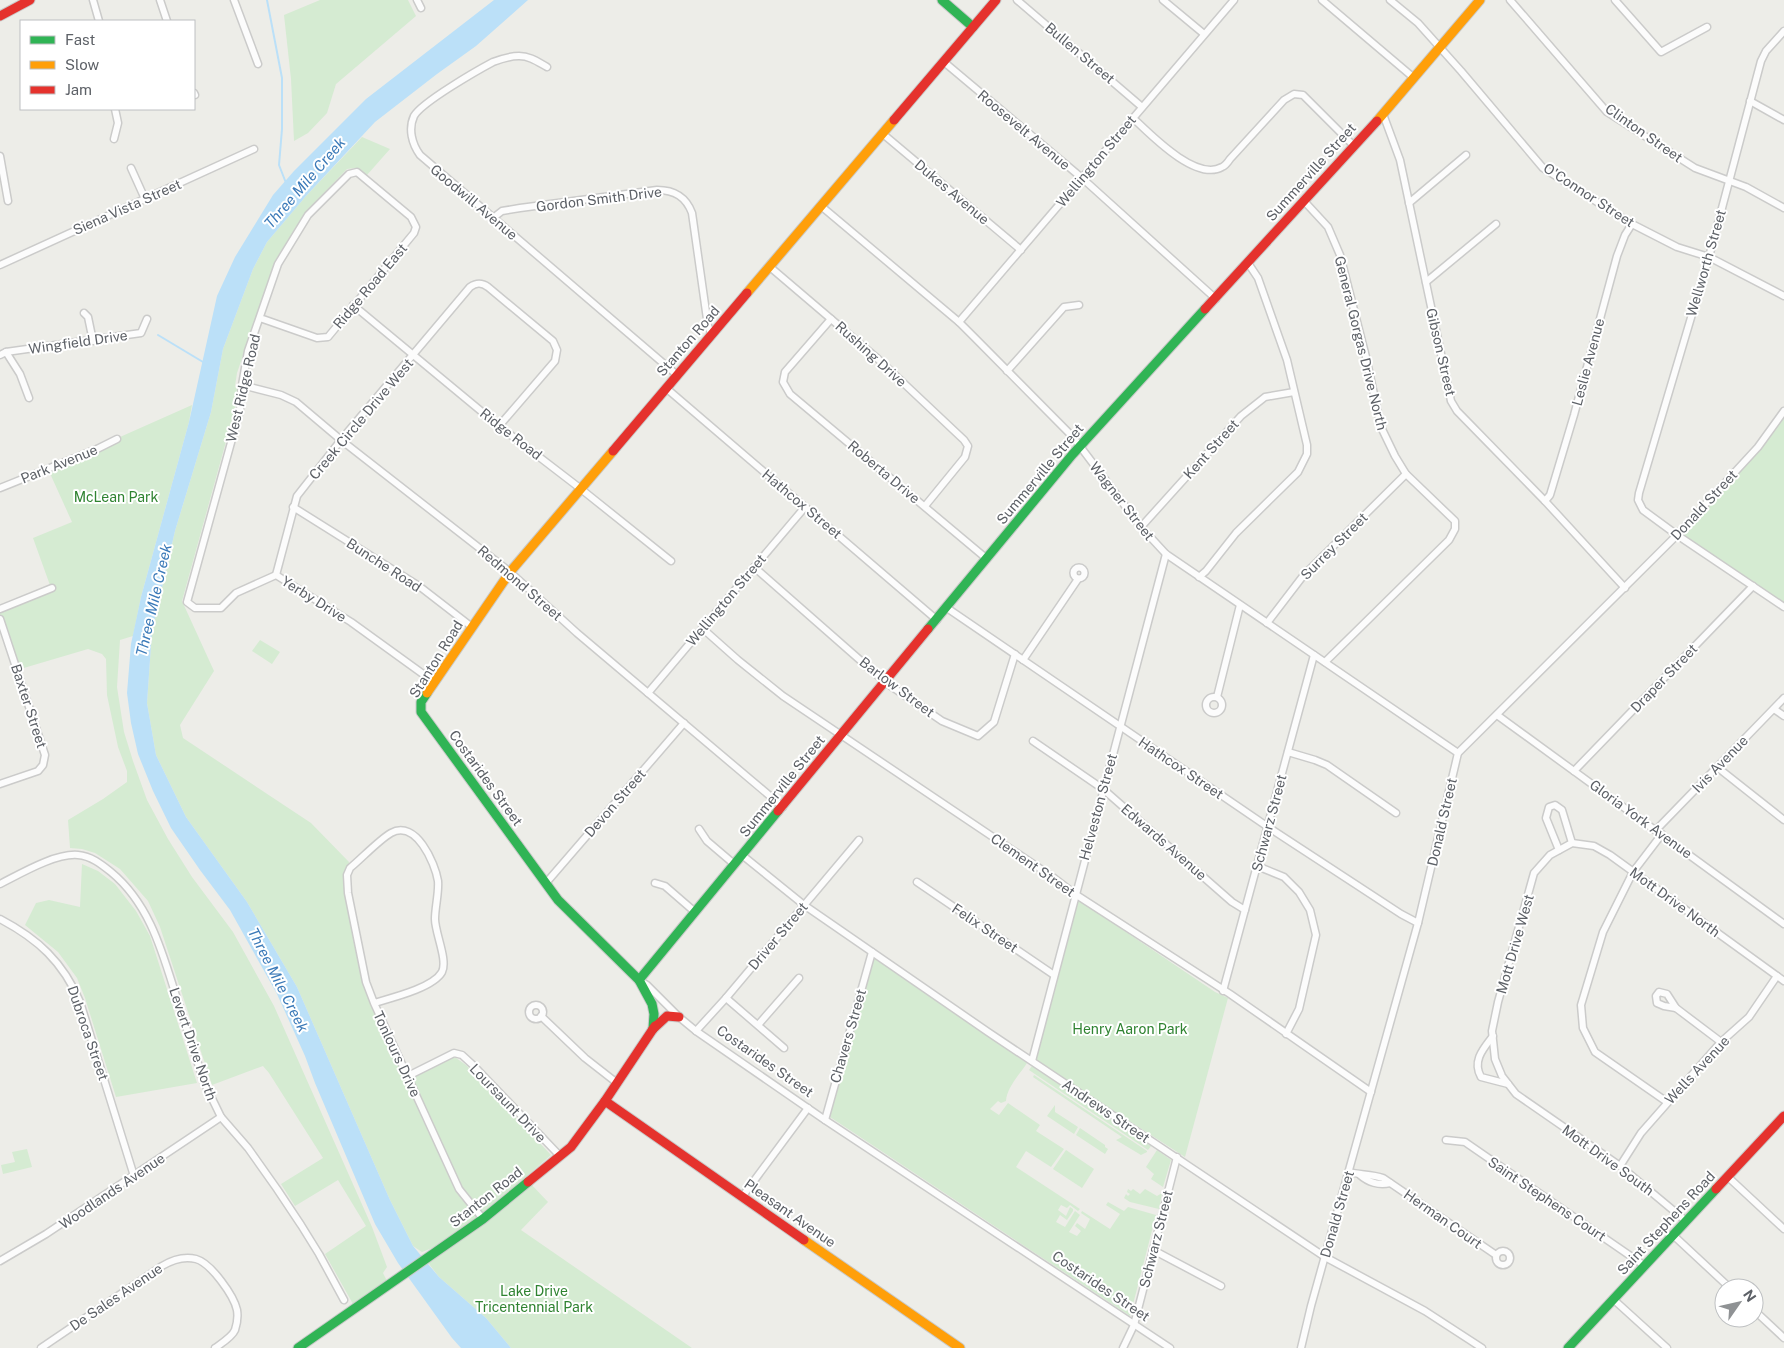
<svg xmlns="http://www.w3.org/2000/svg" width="1784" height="1348" font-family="'Public Sans',sans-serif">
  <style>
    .green { fill: #d5ebd2 }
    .water { fill: #bbe0f8 }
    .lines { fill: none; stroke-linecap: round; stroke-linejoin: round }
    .stream { stroke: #bbe0f8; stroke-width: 2 }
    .street-casing { stroke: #cbcbca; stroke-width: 9 }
    .fast-casing { stroke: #c9cac9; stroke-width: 11 }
    .slow-casing { stroke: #c9cac9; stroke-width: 11 }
    .jam-casing { stroke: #c9cac9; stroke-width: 11 }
    .street { stroke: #fcfcfc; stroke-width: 6 }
    .fast { stroke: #30b455; stroke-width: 9 }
    .slow { stroke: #ff9f0a; stroke-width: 9 }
    .jam { stroke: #e5322d; stroke-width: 9 }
    .labels { text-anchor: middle; stroke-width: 4; stroke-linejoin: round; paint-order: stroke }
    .street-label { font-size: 14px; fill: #5d6167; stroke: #fff }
    .park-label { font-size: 14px; fill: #2f8331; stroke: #fff }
    .water-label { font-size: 15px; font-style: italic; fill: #3b7ab8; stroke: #fff }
  </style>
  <rect width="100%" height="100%" fill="#edede8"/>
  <g class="green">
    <path d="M 320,0 L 408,0 L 416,16 L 336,84 L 327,113 L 308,133 L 294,141 L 291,79 L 284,15 Z"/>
    <path d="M 362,137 L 390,149 L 367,175 L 355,168 L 347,169 L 305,213 L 275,261 L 237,373 L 235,386 L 239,392 L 238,398 L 182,601 L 214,671 L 180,725 L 183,738 L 311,823 L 349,862 L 344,891 L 365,987 L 369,1001 L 405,1080 L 452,1058 L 456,1058 L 466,1065 L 551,1155 C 527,1176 503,1197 477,1217 C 460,1231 443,1245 422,1252 L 413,1246 L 390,1200 L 297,987 L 247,902 L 186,817 L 156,755 L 147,703 L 152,631 L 175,531 L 211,412 L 223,349 L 253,269 L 267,242 L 306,196 Z"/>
    <path d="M 192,405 L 189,422 L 141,597 L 133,636 L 120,640 L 117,687 L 124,732 L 133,761 L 147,800 L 168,839 L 192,877 L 233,932 L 274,1006 L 372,1227 L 387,1267 L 383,1273 L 387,1281 L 353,1304 L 325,1254 L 366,1226 L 338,1180 L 295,1206 L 281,1184 L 323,1158 L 269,1073 L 263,1066 L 212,1085 L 160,927 L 148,901 L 120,869 L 95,853 L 82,849 L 70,848 L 68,820 L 103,799 L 127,782 L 127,771 L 118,747 L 107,695 L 106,659 L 102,654 L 88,649 L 17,670 L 0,619 L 0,609 L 51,588 L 33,538 L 72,522 L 48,469 Z"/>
    <path d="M 1784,414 L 1784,607 L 1679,535 Z"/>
    <path d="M 260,640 L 280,652 L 272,664 L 252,651 Z"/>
    <path d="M 82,864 L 98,871 L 115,884 L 136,911 L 150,936 L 197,1083 L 116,1097 L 85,998 L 77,978 L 58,952 L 25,925 L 36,903 L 49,900 L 80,907 Z"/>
    <path d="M 1077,899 L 1215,992 L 1228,998 L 1185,1157 L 1035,1060 Z"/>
    <path d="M 873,959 L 876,959 L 1027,1063 C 1020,1074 1007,1087 1006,1101 L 1001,1103 L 998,1101 L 990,1109 L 999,1115 L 1008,1103 L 1040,1125 L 1036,1131 L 1064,1149 L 1051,1167 L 1026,1151 L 1016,1167 L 1080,1209 L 1078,1211 L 1070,1205 L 1067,1208 L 1061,1205 L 1058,1210 L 1066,1216 L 1070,1207 L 1073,1209 L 1073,1211 L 1067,1220 L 1060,1215 L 1056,1222 L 1065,1227 L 1075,1211 L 1080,1215 L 1069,1232 L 1077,1236 L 1081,1231 L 1075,1226 L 1077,1223 L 1085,1229 L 1090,1219 L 1081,1213 L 1082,1211 L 1110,1229 L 1120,1214 L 1106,1205 L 1108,1202 L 1124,1211 L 1128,1207 L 1156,1215 L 1130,1316 L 830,1117 Z"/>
    <path d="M 1032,1066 L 1151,1146 L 1148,1150 L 1029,1070 Z"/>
    <path d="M 1034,1075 L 1147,1151 L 1147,1152 L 1141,1155 L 1116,1140 L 1122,1137 L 1033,1077 Z"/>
    <path d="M 1055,1105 L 1055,1112 L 1078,1127 L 1074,1134 L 1047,1116 Z"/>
    <path d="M 1080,1128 L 1105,1145 L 1105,1147 L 1108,1149 L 1105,1154 L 1076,1135 Z"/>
    <path d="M 27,1149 L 32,1167 L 3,1174 L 1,1165 L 15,1162 L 12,1152 Z"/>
    <path d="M 1066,1150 L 1094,1169 L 1082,1188 L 1053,1169 Z"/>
    <path d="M 1157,1150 L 1171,1160 L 1163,1187 L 1151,1179 L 1154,1174 L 1146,1167 Z"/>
    <path d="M 529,1182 L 548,1202 L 521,1230 L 692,1348 L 511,1348 L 486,1318 L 439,1277 L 426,1260 Z"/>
    <path d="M 1128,1189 L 1131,1191 L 1133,1189 L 1140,1194 L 1145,1189 L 1157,1196 L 1162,1193 L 1159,1209 L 1130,1202 L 1124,1198 L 1126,1194 L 1128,1196 L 1130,1194 L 1127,1192 Z"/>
  </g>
  <path class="water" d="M 494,0 L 528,0 L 476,46 L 437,74 L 375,122 L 306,196 L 267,242 L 253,269 L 223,349 L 211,412 L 175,531 L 152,631 L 147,703 L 156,755 L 186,817 L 247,902 L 297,987 L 390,1200 L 413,1246 L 439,1277 L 486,1318 L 511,1348 L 461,1348 L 452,1338 L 398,1263 L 375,1224 L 315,1083 L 305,1056 L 277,994 L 230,910 L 200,870 L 171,828 L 153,791 L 138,754 L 131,723 L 127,693 L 131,644 L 141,597 L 189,422 L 217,296 L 235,257 L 273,195 L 294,171 L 366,99 Z"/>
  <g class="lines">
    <g class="stream">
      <path d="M 267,0 L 282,78 L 282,129 L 279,165 L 286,183"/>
      <path d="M 158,335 L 203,362"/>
    </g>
    <g class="street-casing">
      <g id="street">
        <path d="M 93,0 L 99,21"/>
        <path d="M 160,0 L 167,21"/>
        <path d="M 234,0 L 258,64"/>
        <path d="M 417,0 L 421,8"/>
        <path d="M 1017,0 L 1142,107"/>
        <path d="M 1163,0 L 1204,34"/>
        <path d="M 1322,0 L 1414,78"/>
        <path d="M 1390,0 L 1418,23 L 1461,71 L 1543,168 L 1632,224 L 1677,247 L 1709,257 L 1784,296"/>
        <path d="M 1510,0 L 1607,112 L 1695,168 L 1746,187 L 1784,208"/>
        <path d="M 1615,0 L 1661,52 L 1707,27"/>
        <path d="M 1784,31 L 1766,51 L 1761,61 L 1709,257 L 1639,493 L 1638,500 L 1643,510 L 1677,535 L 1784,607"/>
        <path d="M 944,62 L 1082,178 L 1216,299"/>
        <path d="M 547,67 C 538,62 530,56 519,56 C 511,56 501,59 493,62 C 478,70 422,102 414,116 C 408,129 412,144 420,155 L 677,375"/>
        <path d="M 194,93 L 195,95"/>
        <path d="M 1750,101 L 1784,120"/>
        <path d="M 1383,114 L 1400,160 L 1451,401 L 1457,411 L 1545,501 L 1625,588"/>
        <path d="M 1133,118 C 1150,134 1196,182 1222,167 C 1225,166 1228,162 1230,159 L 1284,100 L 1294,94 L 1303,95 L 1354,146"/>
        <path d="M 883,134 L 1021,250"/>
        <path d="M 114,139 L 118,123 L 115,109"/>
        <path d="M 0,156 L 8,201"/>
        <path d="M 131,168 L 145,199"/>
        <path d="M 1304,201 L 1328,227 L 1340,255 L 1366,357 L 1381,427 L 1395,456 L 1406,474 L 1455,521 L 1455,529 L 1449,540 L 1325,662"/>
        <path d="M 1409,203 L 1466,155"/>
        <path d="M 821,206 L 959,322 L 974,337 L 1073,437 L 1141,527 L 1166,554 L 1458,753"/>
        <path d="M 493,218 L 502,211 L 520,208 L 657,190 C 675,190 686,197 692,213 L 708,326 L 712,335"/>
        <path d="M 0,265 L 254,149"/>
        <path d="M 770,267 L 878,359 L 964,440 L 968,446 L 965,457 L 925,506"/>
        <path d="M 1426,282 L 1496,224"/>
        <path d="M 353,305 L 499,426 L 581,489 L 671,561"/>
        <path d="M 84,313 L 88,317 L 93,341"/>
        <path d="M 260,318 L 317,338 L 328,337 L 414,233 L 416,227 L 411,217 L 357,172 L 349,174 L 308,215 L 278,264 L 248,351 L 242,385 L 240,410 L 187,602 L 195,608 L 221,608 L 236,593 L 276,575 L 351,622 L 434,682"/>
        <path d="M 831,319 L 785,372 L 783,382 L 790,394 L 987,559"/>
        <path d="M 959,322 L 1234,0"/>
        <path d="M 6,352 L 20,374 L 29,398"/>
        <path d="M 0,355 L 6,352 L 141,333 L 147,319"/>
        <path d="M 1007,371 L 1064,307 L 1079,305"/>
        <path d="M 242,385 L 281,395 L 296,402 L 341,440 L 510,572 L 577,633 L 783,807"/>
        <path d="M 666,388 L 937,620"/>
        <path d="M 0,488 L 97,449 L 117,439"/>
        <path d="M 1545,501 L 1550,495 L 1574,415 L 1617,256 L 1625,235 L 1632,224"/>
        <path d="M 293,507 L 419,586 L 472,627"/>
        <path d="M 1141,527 L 1241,416 L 1265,397 L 1294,392"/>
        <path d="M 754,567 L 885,682 L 942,721 L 978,736 L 994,722 L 1015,654"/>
        <circle cx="1079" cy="573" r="5.5"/>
        <path d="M 276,575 L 297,496 L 341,440 L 470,287 C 476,283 481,282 488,287 L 553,341 L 557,350 L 555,361 L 499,426"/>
        <path d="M 1199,577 L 1206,571 L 1236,533 L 1298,472 L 1307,454 L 1307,445 L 1287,360 L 1258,278 L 1248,263"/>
        <path d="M 947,608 L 1268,827 L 1401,914 L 1418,923"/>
        <path d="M 0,609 L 52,588"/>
        <path d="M 0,619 L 45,755 L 43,765 L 38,771 L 0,784"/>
        <path d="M 1267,623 L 1303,576 L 1406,474"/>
        <path d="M 702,628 L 738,660 L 783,696 L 1054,878 L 1075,894 L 1230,994 L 1371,1092"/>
        <path d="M 1023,660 L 1078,579"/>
        <path d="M 648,693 L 805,507"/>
        <path d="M 1217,697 L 1240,605"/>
        <circle cx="1214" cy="705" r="8"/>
        <path d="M 1774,709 L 1784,716"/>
        <path d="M 1497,715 L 1784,924"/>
        <path d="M 1033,741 L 1103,789 L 1232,902 L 1245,910"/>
        <path d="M 1288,752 L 1315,760 L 1327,765 L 1396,813"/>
        <path d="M 1717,767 L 1784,820"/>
        <path d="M 1574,771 L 1753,586"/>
        <path d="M 699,829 L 707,841 L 734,864"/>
        <path d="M 1656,830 L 1784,698"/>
        <path d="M 1662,834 L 1633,872 L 1603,932 L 1581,1005 L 1583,1028 L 1595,1052 L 1667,1102"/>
        <path d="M 1559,850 L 1546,818 L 1549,807 L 1555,805 L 1562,810 L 1572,843"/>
        <path d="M 742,855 L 804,905 L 988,1032 L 1325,1257 L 1425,1311 L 1482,1348"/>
        <path d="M 1257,866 L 1284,877 L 1299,892 L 1310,910 L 1316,935 L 1299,1009 L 1286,1034"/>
        <path d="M 917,882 L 1054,975"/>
        <path d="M 546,883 L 684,723"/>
        <path d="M 655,883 L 665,886 L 695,912"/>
        <path d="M 0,884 C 20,874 55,853 78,855 C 91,856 101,864 111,872 C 151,905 163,955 178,1002 C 187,1029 195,1055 204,1082 L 221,1117 L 248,1148 L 277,1189 L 301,1225 L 319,1254 L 344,1300"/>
        <path d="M 0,919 C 38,939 63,962 80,1002 L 134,1176"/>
        <path d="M 639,980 L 647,985 L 679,1017 L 696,1031 L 825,1120 L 1170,1348"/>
        <path d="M 1223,991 L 1314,655"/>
        <path d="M 1659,992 L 1667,994 L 1676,1008 L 1664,1006 L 1657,1003 L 1656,996 Z"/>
        <path d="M 726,998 L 784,1048"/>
        <path d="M 374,1003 C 391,998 433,988 442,972 C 448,960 435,933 435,919 C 435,907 439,893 438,881 C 435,863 416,819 391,833 C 380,839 361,859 350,868 L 347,875 L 348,893 L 366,982 L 374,1003 L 459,1189 L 483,1219"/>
        <circle cx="536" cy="1012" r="7"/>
        <path d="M 1676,1008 L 1721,1042"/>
        <path d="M 541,1016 L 585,1058 L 617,1083"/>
        <path d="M 758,1025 L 799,978"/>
        <path d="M 696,1031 L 726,998 L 859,840"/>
        <path d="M 1493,1036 C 1483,1049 1472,1061 1481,1077 L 1508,1084"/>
        <path d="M 1032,1061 L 1166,554"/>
        <path d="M 408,1076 L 454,1053 L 462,1055 L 474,1066 L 560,1156"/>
        <path d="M 825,1120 L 872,952"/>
        <path d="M 1446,1140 L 1465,1142 L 1645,1266"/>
        <path d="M 1620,1166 L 1641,1133 L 1721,1042 L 1749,1017 L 1777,976"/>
        <path d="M 1349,1172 C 1360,1175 1371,1174 1383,1178 L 1496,1255"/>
        <path d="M 1360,1175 C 1368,1182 1379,1186 1390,1183"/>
        <path d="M 1728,1177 L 1784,1229"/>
        <path d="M 742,1197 L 808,1108"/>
        <path d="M 1686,1221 L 1620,1166 L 1516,1094 L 1502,1076 L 1495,1059 L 1492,1031 L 1498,1002 L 1534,873 L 1550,855 L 1572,843 L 1594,846 L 1610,855 L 1784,981"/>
        <path d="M 1673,1235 L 1730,1288"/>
        <path d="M 1153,1250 L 1221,1286"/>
        <circle cx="1503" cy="1258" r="7"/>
        <path d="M 0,1261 L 46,1234 L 221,1117"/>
        <path d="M 1613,1299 L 1667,1348"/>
        <path d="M 1754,1310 L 1784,1338"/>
        <path d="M 41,1348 L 162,1266 C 172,1260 184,1256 196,1259 C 211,1263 234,1296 237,1310 C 238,1316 237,1324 235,1330 C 232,1337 222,1343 215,1348"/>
        <path d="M 1123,1348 L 1134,1325 L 1177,1157"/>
        <path d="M 1301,1348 L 1311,1306 L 1418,923 L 1458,753 L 1677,535 L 1758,447 L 1784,411"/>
      </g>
    </g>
    <g class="fast-casing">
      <g id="fast">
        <path d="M 942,0 L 973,27"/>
        <path d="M 928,629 L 1072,455 L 1205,309"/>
        <path d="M 427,693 L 421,702 L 421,712 L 558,900 L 639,980 L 652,1004 L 654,1014 L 653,1029"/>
        <path d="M 639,980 L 778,811"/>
        <path d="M 298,1348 L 483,1219 L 528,1182"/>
        <path d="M 1568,1348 L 1716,1189"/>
      </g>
    </g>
    <g class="slow-casing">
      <g id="slow">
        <path d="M 1377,121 L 1480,0"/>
        <path d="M 747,293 L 894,120"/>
        <path d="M 427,693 L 510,572 L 613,451"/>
        <path d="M 804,1240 L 960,1348"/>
      </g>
    </g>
    <g class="jam-casing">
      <g id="jam">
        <path d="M 0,16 L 30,0"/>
        <path d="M 894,120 L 996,0"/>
        <path d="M 1205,309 L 1377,121"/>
        <path d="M 613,451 L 747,293"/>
        <path d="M 778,811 L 928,629"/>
        <path d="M 653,1029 L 667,1016 L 679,1017"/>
        <path d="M 605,1101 L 804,1240"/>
        <path d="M 528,1182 L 571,1147 L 605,1101 L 655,1026"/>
        <path d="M 1716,1189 L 1784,1116"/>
      </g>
    </g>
    <use href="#street" class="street"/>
    <use href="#fast" class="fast"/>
    <use href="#slow" class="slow"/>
    <use href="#jam" class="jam"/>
  </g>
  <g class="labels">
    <g class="street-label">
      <text transform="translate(1080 53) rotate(40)" y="5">Bullen Street</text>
      <text transform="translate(1024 130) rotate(40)" y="5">Roosevelt Avenue</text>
      <text transform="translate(1644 133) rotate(35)" y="5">Clinton Street</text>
      <text transform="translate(1096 161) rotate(-50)" y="5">Wellington Street</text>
      <text transform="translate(1311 172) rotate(-48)" y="5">Summerville Street</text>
      <text transform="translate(952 192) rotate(40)" y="5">Dukes Avenue</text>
      <text transform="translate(1589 195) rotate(33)" y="5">O'Connor Street</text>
      <text transform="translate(599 199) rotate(-7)" y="5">Gordon Smith Drive</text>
      <text transform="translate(474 202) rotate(40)" y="5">Goodwill Avenue</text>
      <text transform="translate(127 207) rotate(-24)" y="5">Siena Vista Street</text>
      <text transform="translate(1706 263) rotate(-74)" y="5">Wellworth Street</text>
      <text transform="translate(370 286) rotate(-50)" y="5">Ridge Road East</text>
      <text transform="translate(688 341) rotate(-49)" y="5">Stanton Road</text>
      <text transform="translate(78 342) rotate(-8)" y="5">Wingfield Drive</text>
      <text transform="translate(1361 343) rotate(76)" y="5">General Gorgas Drive North</text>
      <text transform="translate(1441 352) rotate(77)" y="5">Gibson Street</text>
      <text transform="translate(871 354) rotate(42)" y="5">Rushing Drive</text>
      <text transform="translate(1588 362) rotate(-75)" y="5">Leslie Avenue</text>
      <text transform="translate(243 388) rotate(-77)" y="5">West Ridge Road</text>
      <text transform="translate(361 419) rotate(-50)" y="5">Creek Circle Drive West</text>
      <text transform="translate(511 434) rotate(38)" y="5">Ridge Road</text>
      <text transform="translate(1211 449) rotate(-48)" y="5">Kent Street</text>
      <text transform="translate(59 464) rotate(-22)" y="5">Park Avenue</text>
      <text transform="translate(884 472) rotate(40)" y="5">Roberta Drive</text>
      <text transform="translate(1040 474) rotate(-50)" y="5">Summerville Street</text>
      <text transform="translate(1122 501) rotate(52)" y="5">Wagner Street</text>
      <text transform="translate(802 504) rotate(40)" y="5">Hathcox Street</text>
      <text transform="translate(1704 505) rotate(-47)" y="5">Donald Street</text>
      <text transform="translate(1334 546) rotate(-45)" y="5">Surrey Street</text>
      <text transform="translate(384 565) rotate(33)" y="5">Bunche Road</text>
      <text transform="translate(520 583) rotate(41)" y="5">Redmond Street</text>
      <text transform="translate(314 599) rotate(32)" y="5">Yerby Drive</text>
      <text transform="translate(726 600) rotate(-50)" y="5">Wellington Street</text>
      <text transform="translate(436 659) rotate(-58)" y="5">Stanton Road</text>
      <text transform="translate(1664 678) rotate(-46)" y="5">Draper Street</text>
      <text transform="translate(897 687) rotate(37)" y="5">Barlow Street</text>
      <text transform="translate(29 706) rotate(72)" y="5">Baxter Street</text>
      <text transform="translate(1720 764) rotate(-46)" y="5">Ivis Avenue</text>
      <text transform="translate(1181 768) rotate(34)" y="5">Hathcox Street</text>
      <text transform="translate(486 778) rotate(54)" y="5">Costarides Street</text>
      <text transform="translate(782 786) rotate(-51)" y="5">Summerville Street</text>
      <text transform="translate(615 803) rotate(-49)" y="5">Devon Street</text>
      <text transform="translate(1098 807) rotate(-75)" y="5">Helveston Street</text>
      <text transform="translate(1641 819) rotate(36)" y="5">Gloria York Avenue</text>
      <text transform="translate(1442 822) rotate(-77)" y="5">Donald Street</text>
      <text transform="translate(1269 823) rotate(-75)" y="5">Schwarz Street</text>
      <text transform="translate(1164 842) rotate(41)" y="5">Edwards Avenue</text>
      <text transform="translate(1033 865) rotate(35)" y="5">Clement Street</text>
      <text transform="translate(1675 902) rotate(36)" y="5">Mott Drive North</text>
      <text transform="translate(985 928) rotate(34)" y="5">Felix Street</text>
      <text transform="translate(778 936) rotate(-50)" y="5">Driver Street</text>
      <text transform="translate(1515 944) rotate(-74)" y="5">Mott Drive West</text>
      <text transform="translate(88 1033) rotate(71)" y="5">Dubroca Street</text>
      <text transform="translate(848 1036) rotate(-74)" y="5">Chavers Street</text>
      <text transform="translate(193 1044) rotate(71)" y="5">Levert Drive North</text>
      <text transform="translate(397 1054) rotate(65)" y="5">Tonlours Drive</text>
      <text transform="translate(765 1061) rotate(35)" y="5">Costarides Street</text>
      <text transform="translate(1697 1070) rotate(-47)" y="5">Wells Avenue</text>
      <text transform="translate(508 1103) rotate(46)" y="5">Loursaunt Drive</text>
      <text transform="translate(1106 1111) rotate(34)" y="5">Andrews Street</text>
      <text transform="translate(1608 1160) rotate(36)" y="5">Mott Drive South</text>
      <text transform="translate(112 1191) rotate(-34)" y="5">Woodlands Avenue</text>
      <text transform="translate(486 1197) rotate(-38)" y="5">Stanton Road</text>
      <text transform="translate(1547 1199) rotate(34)" y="5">Saint Stephens Court</text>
      <text transform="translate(790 1213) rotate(35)" y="5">Pleasant Avenue</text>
      <text transform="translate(1337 1214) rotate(-74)" y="5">Donald Street</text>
      <text transform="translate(1443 1219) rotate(35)" y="5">Herman Court</text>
      <text transform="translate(1666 1223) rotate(-47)" y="5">Saint Stephens Road</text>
      <text transform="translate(1156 1239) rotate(-76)" y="5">Schwarz Street</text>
      <text transform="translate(1101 1286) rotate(34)" y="5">Costarides Street</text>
      <text transform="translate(116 1297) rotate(-34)" y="5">De Sales Avenue</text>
    </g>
    <g class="park-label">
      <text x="116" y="502">McLean Park</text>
      <text x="1130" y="1034">Henry Aaron Park</text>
      <text x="534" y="1296">Lake Drive<tspan x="534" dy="16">Tricentennial Park</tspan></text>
    </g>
    <g class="water-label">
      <text transform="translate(305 183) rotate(-49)" y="5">Three Mile Creek</text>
      <text transform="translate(154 600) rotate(-77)" y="5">Three Mile Creek</text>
      <text transform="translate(278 980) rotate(63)" y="5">Three Mile Creek</text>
    </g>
  </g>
  <rect x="20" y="20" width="175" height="90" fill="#ffffff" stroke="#bec0c2"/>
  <rect x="30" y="36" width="25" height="8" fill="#30b455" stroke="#bec0c2"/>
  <text x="65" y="45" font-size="15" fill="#5d6167">Fast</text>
  <rect x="30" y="61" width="25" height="8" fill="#ff9f0a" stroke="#bec0c2"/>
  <text x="65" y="70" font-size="15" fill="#5d6167">Slow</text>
  <rect x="30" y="86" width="25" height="8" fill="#e5322d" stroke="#bec0c2"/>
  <text x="65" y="95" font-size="15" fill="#5d6167">Jam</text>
  <g transform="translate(1739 1303) rotate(56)"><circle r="24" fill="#ffffff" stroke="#bec0c2"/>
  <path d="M0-4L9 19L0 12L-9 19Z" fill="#8f9294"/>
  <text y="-8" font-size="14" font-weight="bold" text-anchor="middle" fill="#5d6167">N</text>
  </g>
</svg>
